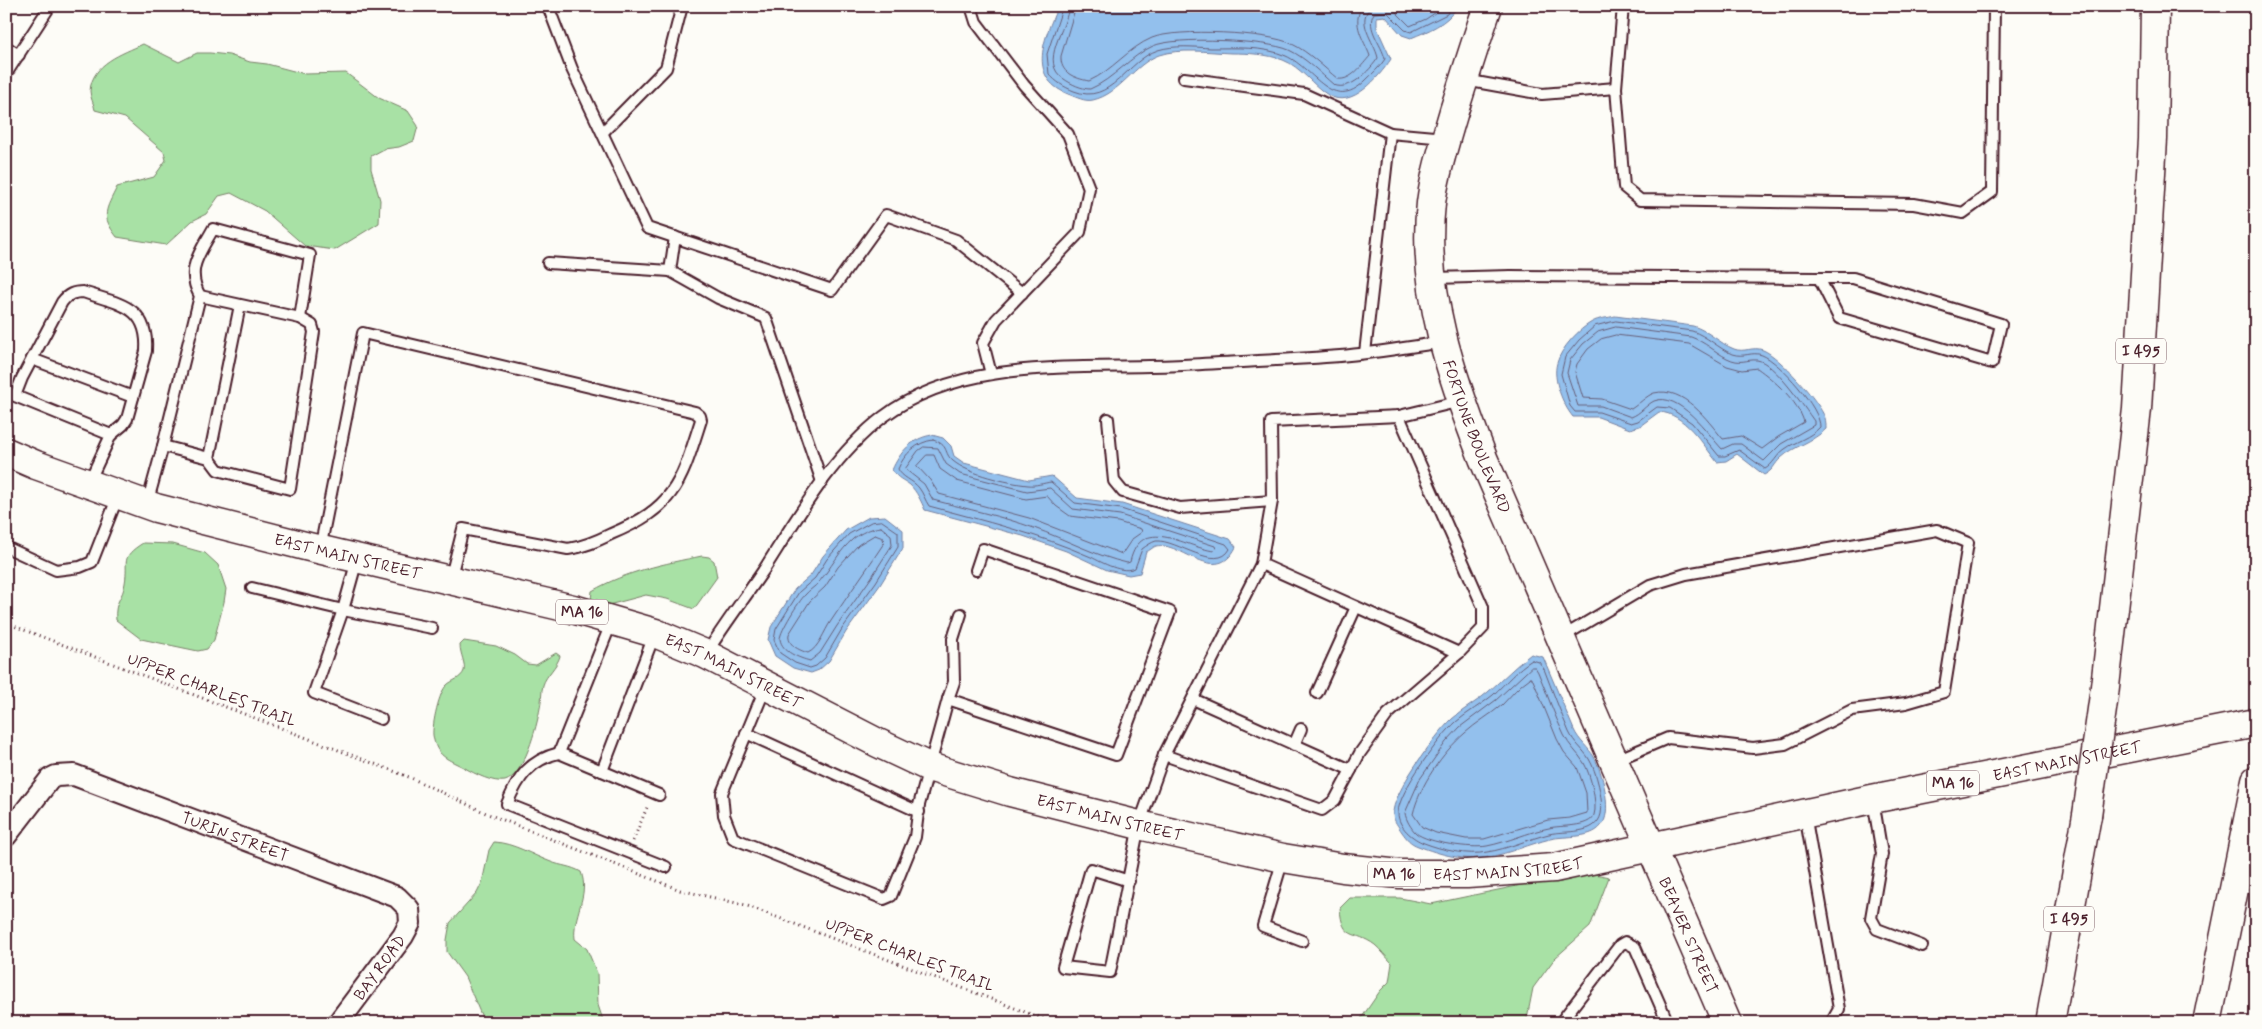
<svg xmlns="http://www.w3.org/2000/svg" width="2262" height="1029" font-family="Mynerve,sans-serif">
  <style>
    .green { fill: #a8e1a5; stroke: #798068 }
    .water { fill: #93c0ed; stroke: #76809f }
    .lines { fill: none; stroke-linecap: round; stroke-linejoin: round }
    .shore { stroke: #675f79; stroke-width: 1 }
    .service-casing { stroke: #4a1f2b; stroke-width: 14 }
    .minor-casing { stroke: #4a1f2b; stroke-width: 24 }
    .secondary-casing { stroke: #4a1f2b; stroke-width: 31 }
    .primary-casing { stroke: #4a1f2b; stroke-width: 31 }
    .motorway-casing { stroke: #4a1f2b; stroke-width: 31 }
    .path { stroke: #4a1f2b; stroke-width: 3; stroke-dasharray: 1 4; stroke-linecap: butt }
    .service { stroke: #fdfcf7; stroke-width: 10 }
    .minor { stroke: #fdfcf7; stroke-width: 20 }
    .secondary { stroke: #fdfcf7; stroke-width: 28 }
    .primary { stroke: #fdfcf7; stroke-width: 28 }
    .motorway { stroke: #fdfcf7; stroke-width: 28 }
    .motorway-bridge-casing { stroke: #4a1f2b; stroke-width: 31; stroke-linecap: butt }
    .motorway-bridge { stroke: #fdfcf7; stroke-width: 28 }
    .labels { text-anchor: middle; stroke-width: 4.5; stroke-linejoin: round; paint-order: stroke }
    .shield { fill: #fdfcf7; stroke: #806168; stroke-width: 1 }
    .shield-label { font-size: 15px; font-weight: bold; fill: #4a1f2b }
    .street-label { font-size: 16px; fill: #4a1f2b; stroke: #fdfcf7 }
  </style>
  <rect width="100%" height="100%" fill="#fdfcf7"/>
  <filter id="ink" filterUnits="userSpaceOnUse"><feTurbulence type="fractalNoise" baseFrequency=".02" numOctaves="2"/><feDisplacementMap in="SourceGraphic" scale="10" xChannelSelector="R" yChannelSelector="G"/><feConvolveMatrix kernelMatrix="1 2 1 2 8 2 1 2 1" color-interpolation-filters="sRGB"/></filter>
  <g filter="url(#ink)">
    <g class="green">
      <path d="M 143,44 L 179,62 L 197,53 L 210,53 L 229,55 L 250,62 L 267,64 L 305,74 L 346,73 L 379,98 L 408,111 L 418,126 L 414,141 L 399,147 L 384,149 L 371,156 L 371,169 L 380,200 L 379,223 L 335,250 L 305,246 L 265,211 L 231,193 L 219,196 L 206,214 L 192,221 L 166,245 L 117,237 C 100,215 106,210 117,187 L 154,177 L 166,160 L 164,152 L 125,118 L 95,110 C 94,104 90,97 90,91 C 92,63 122,54 143,44 Z"/>
      <path d="M 143,543 L 173,544 L 205,553 L 218,565 L 226,589 L 224,602 L 214,640 L 207,649 L 198,651 L 141,639 L 116,620 C 114,600 123,599 125,583 C 129,561 119,558 143,543 Z"/>
      <path d="M 702,556 L 709,557 L 714,561 L 717,577 L 694,609 L 667,599 L 646,595 L 601,607 L 591,600 L 592,591 C 627,571 663,564 702,556 Z"/>
      <path d="M 464,641 L 496,646 L 515,655 L 527,664 L 536,665 L 556,653 L 560,656 C 557,667 546,675 543,685 C 541,692 542,701 540,708 C 537,726 524,776 505,781 C 493,783 475,774 465,768 C 448,759 436,757 433,735 C 432,725 439,691 447,685 C 452,680 461,679 464,671 C 466,664 460,654 460,645 Z"/>
      <path d="M 494,842 C 514,843 532,855 551,862 C 561,866 571,866 581,872 C 590,895 572,916 575,939 L 587,949 L 597,973 L 598,1005 L 604,1023 L 484,1022 L 465,977 L 447,952 L 447,940 L 450,923 L 477,893 L 482,883 L 489,850 Z"/>
      <path d="M 1585,872 L 1609,877 L 1590,927 L 1555,958 L 1533,988 L 1526,1023 L 1358,1023 L 1380,991 L 1389,982 L 1392,963 C 1386,957 1381,950 1375,945 C 1355,930 1342,941 1340,908 L 1350,898 L 1400,898 L 1431,904 L 1536,882 L 1561,882 Z"/>
    </g>
    <g class="water">
      <path d="M 1058,6 L 1457,6 L 1457,7 C 1447,24 1428,31 1411,38 L 1402,35 L 1385,16 L 1377,17 L 1377,28 L 1391,59 C 1379,77 1352,110 1328,95 C 1312,85 1301,67 1283,60 C 1267,54 1248,53 1231,53 C 1208,52 1180,48 1159,55 C 1134,64 1120,94 1093,100 C 1085,102 1076,97 1068,94 C 1026,77 1045,37 1058,6 Z"/>
      <path d="M 1615,316 L 1693,326 C 1709,331 1719,343 1734,349 C 1744,353 1753,346 1763,350 C 1779,356 1820,402 1825,418 C 1826,421 1826,426 1826,429 C 1813,442 1794,446 1781,458 C 1774,464 1774,470 1764,475 L 1737,454 L 1726,461 L 1717,462 C 1702,443 1684,413 1659,412 L 1640,426 L 1630,429 L 1598,417 L 1573,417 C 1563,405 1552,379 1557,363 C 1561,348 1579,329 1592,322 C 1599,318 1608,318 1615,316 Z"/>
      <path d="M 932,435 L 943,438 L 951,446 L 954,456 L 964,463 L 1029,480 L 1052,476 L 1077,498 L 1122,504 L 1230,539 L 1236,547 C 1216,587 1181,541 1156,546 C 1153,547 1149,551 1146,552 L 1140,573 L 1129,575 L 1107,570 L 1066,551 L 1023,536 L 925,510 C 921,501 917,492 910,485 C 902,479 898,479 892,470 C 900,452 912,438 932,435 Z"/>
      <path d="M 885,516 L 903,530 L 903,548 L 880,585 L 846,632 L 829,661 L 819,670 L 811,673 L 793,668 L 775,656 L 768,640 L 771,627 L 795,589 L 811,575 L 823,556 L 846,530 L 869,517 Z"/>
      <path d="M 1531,654 L 1543,657 L 1574,730 C 1579,741 1589,748 1594,757 C 1602,771 1612,809 1603,823 C 1594,840 1566,835 1550,839 C 1530,844 1510,853 1489,857 C 1466,862 1439,854 1418,846 C 1410,843 1407,839 1402,832 C 1398,826 1394,821 1393,815 C 1391,794 1436,734 1452,719 C 1463,709 1477,702 1488,692 C 1503,679 1515,666 1531,654 Z"/>
    </g>
    <g class="lines">
      <g class="shore">
        <path d="M 1063,6 L 1047,54 L 1049,74 C 1056,82 1064,87 1074,91 C 1111,106 1127,60 1158,50 C 1174,45 1194,47 1211,48 C 1235,48 1263,46 1286,56 C 1315,69 1332,113 1365,81 C 1372,74 1380,67 1385,59 C 1382,44 1365,28 1374,13 L 1387,12 L 1405,30 L 1411,32 L 1447,14 L 1452,6"/>
        <path d="M 1069,6 C 1067,29 1038,62 1064,79 C 1071,84 1082,89 1090,89 C 1114,79 1130,56 1153,46 C 1175,36 1267,40 1289,50 C 1306,58 1320,73 1334,85 C 1350,92 1370,70 1378,58 C 1375,42 1353,19 1373,6"/>
        <path d="M 1076,6 L 1061,56 C 1060,73 1074,78 1089,81 C 1112,71 1128,48 1152,38 C 1176,28 1269,32 1292,44 C 1309,52 1323,67 1338,79 C 1351,81 1362,65 1370,56 C 1364,39 1351,25 1362,6"/>
        <path d="M 1390,6 L 1410,26 L 1426,19 L 1445,6"/>
        <path d="M 1616,321 L 1692,331 C 1707,336 1718,348 1732,354 C 1744,358 1752,351 1762,355 C 1780,362 1821,409 1820,427 C 1810,438 1796,441 1785,449 C 1777,454 1773,465 1765,469 L 1739,450 L 1725,456 L 1719,456 L 1692,423 L 1670,408 L 1657,407 L 1638,421 L 1631,423 L 1599,412 L 1575,412 L 1570,406 L 1561,374 L 1565,357 L 1579,340 L 1595,326 Z"/>
        <path d="M 1616,327 L 1691,337 C 1705,342 1715,352 1727,358 C 1741,365 1746,359 1757,360 C 1774,362 1804,407 1814,421 L 1814,425 L 1781,444 L 1764,461 L 1741,444 L 1733,444 L 1722,449 C 1708,434 1679,391 1654,401 C 1646,405 1640,414 1631,417 L 1601,406 L 1578,406 L 1567,373 L 1570,360 L 1583,344 L 1598,332 Z"/>
        <path d="M 1616,335 L 1689,344 L 1727,366 L 1742,370 L 1757,368 C 1774,380 1798,401 1804,422 L 1778,437 L 1762,449 L 1741,436 L 1723,439 C 1707,420 1684,386 1654,393 C 1646,396 1639,404 1631,409 L 1602,399 L 1583,398 L 1575,372 L 1577,364 L 1588,349 L 1601,339 Z"/>
        <path d="M 933,440 C 950,445 943,453 953,461 C 968,474 1008,483 1028,485 C 1035,486 1044,483 1051,482 L 1075,503 L 1121,509 L 1226,544 L 1230,549 C 1217,573 1176,539 1156,541 C 1152,542 1146,546 1142,549 L 1135,568 C 1122,574 1103,563 1091,557 C 1039,534 984,521 929,506 C 925,500 923,493 919,488 C 913,480 902,478 898,469 C 904,454 917,442 933,440 Z"/>
        <path d="M 924,447 L 938,448 L 946,464 L 960,474 L 1027,491 L 1050,488 L 1073,509 L 1120,515 L 1215,546 L 1216,549 L 1214,551 C 1184,547 1141,514 1130,562 L 1127,563 C 1096,556 1065,539 1034,528 C 1001,516 967,509 933,500 L 924,484 L 905,469 L 918,451 Z"/>
        <path d="M 927,455 L 934,455 L 940,469 L 957,481 L 1026,499 L 1047,496 L 1056,506 L 1070,516 L 1118,522 L 1141,529 L 1142,532 L 1132,539 L 1122,554 L 1029,518 L 939,494 L 930,480 L 917,466 Z"/>
        <path d="M 882,521 L 898,532 L 898,547 L 876,582 L 842,629 L 825,658 L 816,666 L 810,668 L 795,663 L 780,653 L 774,640 L 776,629 L 799,592 L 815,578 L 827,559 L 849,534 L 871,522 Z"/>
        <path d="M 881,527 L 891,535 L 892,545 L 871,578 L 837,626 L 820,653 L 810,661 C 799,658 782,652 780,639 C 780,631 799,601 805,595 C 809,590 815,587 819,582 C 831,568 839,551 853,539 C 860,533 871,528 881,527 Z"/>
        <path d="M 875,535 L 883,538 L 884,543 C 867,569 848,595 831,621 C 824,631 819,648 808,653 C 799,650 787,645 789,634 L 810,601 L 825,587 L 838,567 L 858,545 Z"/>
        <path d="M 1532,660 L 1539,662 L 1544,669 C 1552,690 1560,711 1569,732 C 1574,743 1583,749 1589,759 C 1596,770 1604,801 1601,814 C 1596,836 1565,830 1549,834 C 1528,839 1508,849 1487,852 C 1468,856 1442,850 1424,843 C 1413,839 1398,827 1398,813 C 1398,792 1440,736 1456,722 C 1468,712 1481,705 1493,695 C 1506,683 1517,669 1532,660 Z"/>
        <path d="M 1532,667 L 1535,667 L 1538,672 C 1547,693 1554,715 1564,735 C 1569,746 1578,753 1584,763 C 1590,773 1598,804 1594,815 C 1590,828 1560,825 1549,828 C 1528,832 1508,842 1487,846 C 1472,849 1428,843 1416,833 C 1411,828 1406,820 1405,813 L 1420,779 L 1446,742 L 1460,727 L 1496,700 Z"/>
        <path d="M 1530,678 L 1533,680 L 1557,739 L 1564,752 L 1577,767 L 1586,793 L 1587,813 L 1570,818 L 1548,820 L 1484,839 L 1466,839 L 1436,833 L 1422,827 L 1413,814 C 1420,785 1442,753 1465,733 C 1476,723 1490,715 1502,705 C 1511,696 1519,685 1530,678 Z"/>
      </g>
      <g class="service-casing">
        <g id="service">
          <path d="M 548,6 L 572,69 L 647,228 L 832,290 L 886,215 L 956,240 L 1022,293"/>
          <path d="M 971,6 L 976,22 L 1024,85 L 1068,134 L 1089,188 L 1080,232 L 996,320 L 983,343 L 991,374"/>
          <path d="M 1623,6 L 1616,88 L 1624,187 L 1640,200 L 1914,204 L 1963,213 L 1992,192 L 1994,6"/>
          <path d="M 6,47 L 19,55"/>
          <path d="M 6,74 L 50,6"/>
          <path d="M 1184,78 L 1304,94 L 1390,133"/>
          <path d="M 1465,80 L 1542,94 L 1616,88"/>
          <path d="M 603,132 L 666,68 L 682,6"/>
          <path d="M 548,263 L 670,271 L 718,298 L 766,318 L 822,482"/>
          <path d="M 670,271 L 675,237"/>
          <path d="M 1433,278 L 1511,276 L 1819,278 L 1853,278 L 2001,324 L 1992,363 L 1839,318 L 1819,278"/>
          <path d="M 200,296 L 300,318 L 312,325 L 314,332 L 290,489 L 225,472 L 218,470 L 209,458 L 240,305"/>
          <path d="M 1365,353 L 1390,133 L 1445,138"/>
          <path d="M 32,359 L 133,397"/>
          <path d="M 1108,419 L 1114,481 L 1123,492 L 1180,508 L 1272,501"/>
          <path d="M 209,458 L 163,446 L 200,296 C 185,269 200,253 213,229 L 310,255 L 300,318"/>
          <path d="M 89,482 L 111,435 L 123,425 L 127,419 L 146,351 C 149,305 118,304 83,292 C 74,292 68,294 62,302 L 22,378 L 15,396 L 111,435"/>
          <path d="M 147,504 L 163,446"/>
          <path d="M 6,547 L 56,570 L 80,567 L 92,562 L 118,496"/>
          <path d="M 320,549 L 363,333 L 695,412 L 700,416 L 701,420 C 681,482 676,507 611,534 C 597,541 584,547 568,549 L 463,529 L 450,580"/>
          <path d="M 357,560 L 343,610 L 432,628"/>
          <path d="M 1261,564 L 1459,653"/>
          <path d="M 252,588 L 343,610 L 314,693 L 381,719"/>
          <path d="M 961,614 L 953,639 L 954,682 L 948,699 L 1116,755 L 1170,612 L 983,549 L 976,570"/>
          <path d="M 612,621 L 559,753 L 602,771 L 655,633"/>
          <path d="M 1562,637 L 1650,585 L 1686,574 L 1937,530 L 1968,543 L 1944,692 L 1906,703 L 1852,710 L 1785,744 L 1753,748 L 1668,738 L 1614,761"/>
          <path d="M 706,654 C 724,625 744,599 763,571 C 797,518 832,456 883,417 C 965,355 1086,370 1183,365 C 1235,362 1288,360 1340,356 C 1375,353 1409,347 1444,342"/>
          <path d="M 766,686 L 722,793 L 724,815 L 733,838 L 884,899 L 891,896 L 915,837 L 919,805 L 948,699"/>
          <path d="M 1317,693 L 1356,607"/>
          <path d="M 1193,699 L 1351,770"/>
          <path d="M 746,733 L 919,812"/>
          <path d="M 1294,745 L 1301,729"/>
          <path d="M 559,753 C 530,760 518,777 507,804 L 666,867"/>
          <path d="M 1164,755 L 1322,810 L 1335,800 L 1360,753 L 1388,714 L 1459,653 L 1483,628 L 1483,607 L 1399,416"/>
          <path d="M 602,771 L 659,795"/>
          <path d="M 1873,800 L 1882,854 L 1871,918 L 1877,929 L 1922,946"/>
          <path d="M 1805,814 L 1839,1009 L 1831,1023"/>
          <path d="M 1283,859 L 1263,926 L 1302,941"/>
          <path d="M 1129,881 L 1091,869 L 1063,967 L 1110,972 L 1139,825 L 1164,755 L 1261,564 L 1272,501 L 1271,422 L 1399,416 L 1461,401"/>
          <path d="M 1560,1023 L 1620,945 L 1625,942 L 1635,947 L 1668,1023"/>
        </g>
      </g>
      <g class="minor-casing">
        <g id="minor">
          <path id="s1" d="M 6,836 L 50,779 L 56,776 L 74,775 L 397,897 L 409,909 L 410,923 L 403,936 L 338,1023"/>
        </g>
      </g>
      <g class="secondary-casing">
        <g id="secondary">
          <path id="s2" d="M 1488,6 C 1476,41 1465,76 1454,111 C 1445,142 1435,172 1431,203 C 1421,291 1452,378 1483,458 L 1727,1023"/>
        </g>
      </g>
      <g class="primary-casing">
        <g id="primary">
          <path id="s3" d="M 6,452 L 36,465 L 156,508 L 309,547 L 573,609 L 655,633 L 705,654 L 878,743 L 929,767 L 1010,792 L 1139,825 L 1283,858 L 1343,868 L 1400,874 L 1467,874 L 1554,868 L 1872,799 L 2256,723"/>
        </g>
      </g>
      <g class="motorway-casing">
        <g id="motorway">
          <path d="M 2104,695 L 2137,409 L 2153,139 L 2155,6"/>
          <path d="M 2050,1023 L 2087,815"/>
          <path d="M 2207,1023 L 2256,780"/>
        </g>
      </g>
      <g class="path">
        <path d="M 6,623 L 409,777 L 488,814 L 680,890 L 745,905 L 1054,1023"/>
        <path d="M 633,841 L 648,805"/>
      </g>
      <use href="#service" class="service"/>
      <use href="#minor" class="minor"/>
      <use href="#secondary" class="secondary"/>
      <use href="#primary" class="primary"/>
      <use href="#motorway" class="motorway"/>
      <g class="motorway-bridge-casing">
        <path id="motorway-bridge" d="M 2087,815 L 2104,695"/>
      </g>
      <use href="#motorway-bridge" class="motorway-bridge"/>
    </g>
  </g>
  <g class="labels">
    <g class="shield">
      <rect x="2116" y="338.5" width="50" height="25" rx="4"/>
      <rect x="556" y="599.5" width="52" height="25" rx="4"/>
      <rect x="1927" y="770.5" width="52" height="25" rx="4"/>
      <rect x="1368" y="861.5" width="52" height="25" rx="4"/>
      <rect x="2044" y="906.5" width="50" height="25" rx="4"/>
    </g>
    <g class="shield-label">
      <text x="2141" y="356">I 495</text>
      <text x="582" y="617">MA 16</text>
      <text x="1953" y="788">MA 16</text>
      <text x="1394" y="879">MA 16</text>
      <text x="2069" y="924">I 495</text>
    </g>
    <g class="street-label">
      <text dy="6" stroke="none"><textPath href="#s2" startOffset="446">FORTUNE BOULEVARD</textPath></text>
      <text dy="6" stroke="none"><textPath href="#s3" startOffset="358">EAST MAIN STREET</textPath></text>
      <text dy="6" stroke="none"><textPath href="#s3" startOffset="762">EAST MAIN STREET</textPath></text>
      <text transform="translate(212 689) rotate(21)" y="6">UPPER CHARLES TRAIL</text>
      <text dy="6" stroke="none"><textPath href="#s3" startOffset="2142">EAST MAIN STREET</textPath></text>
      <text dy="6" stroke="none"><textPath href="#s3" startOffset="1168">EAST MAIN STREET</textPath></text>
      <text dy="6" stroke="none"><textPath href="#s1" startOffset="269">TURIN STREET</textPath></text>
      <text dy="6" stroke="none"><textPath href="#s3" startOffset="1572">EAST MAIN STREET</textPath></text>
      <text dy="6" stroke="none"><textPath href="#s2" startOffset="988">BEAVER STREET</textPath></text>
      <text transform="translate(910 954) rotate(21)" y="6">UPPER CHARLES TRAIL</text>
      <text transform="translate(379 967) rotate(-54)" y="6">BAY ROAD</text>
    </g>
  </g>
  <rect width="2262" height="1029" fill="none" stroke="#fdfcf7" stroke-width="25"/>
  <rect x="12" y="12" width="2237" height="1004" fill="none" stroke="#4a1f2b" stroke-width="2" filter="url(#ink)"/>
</svg>
